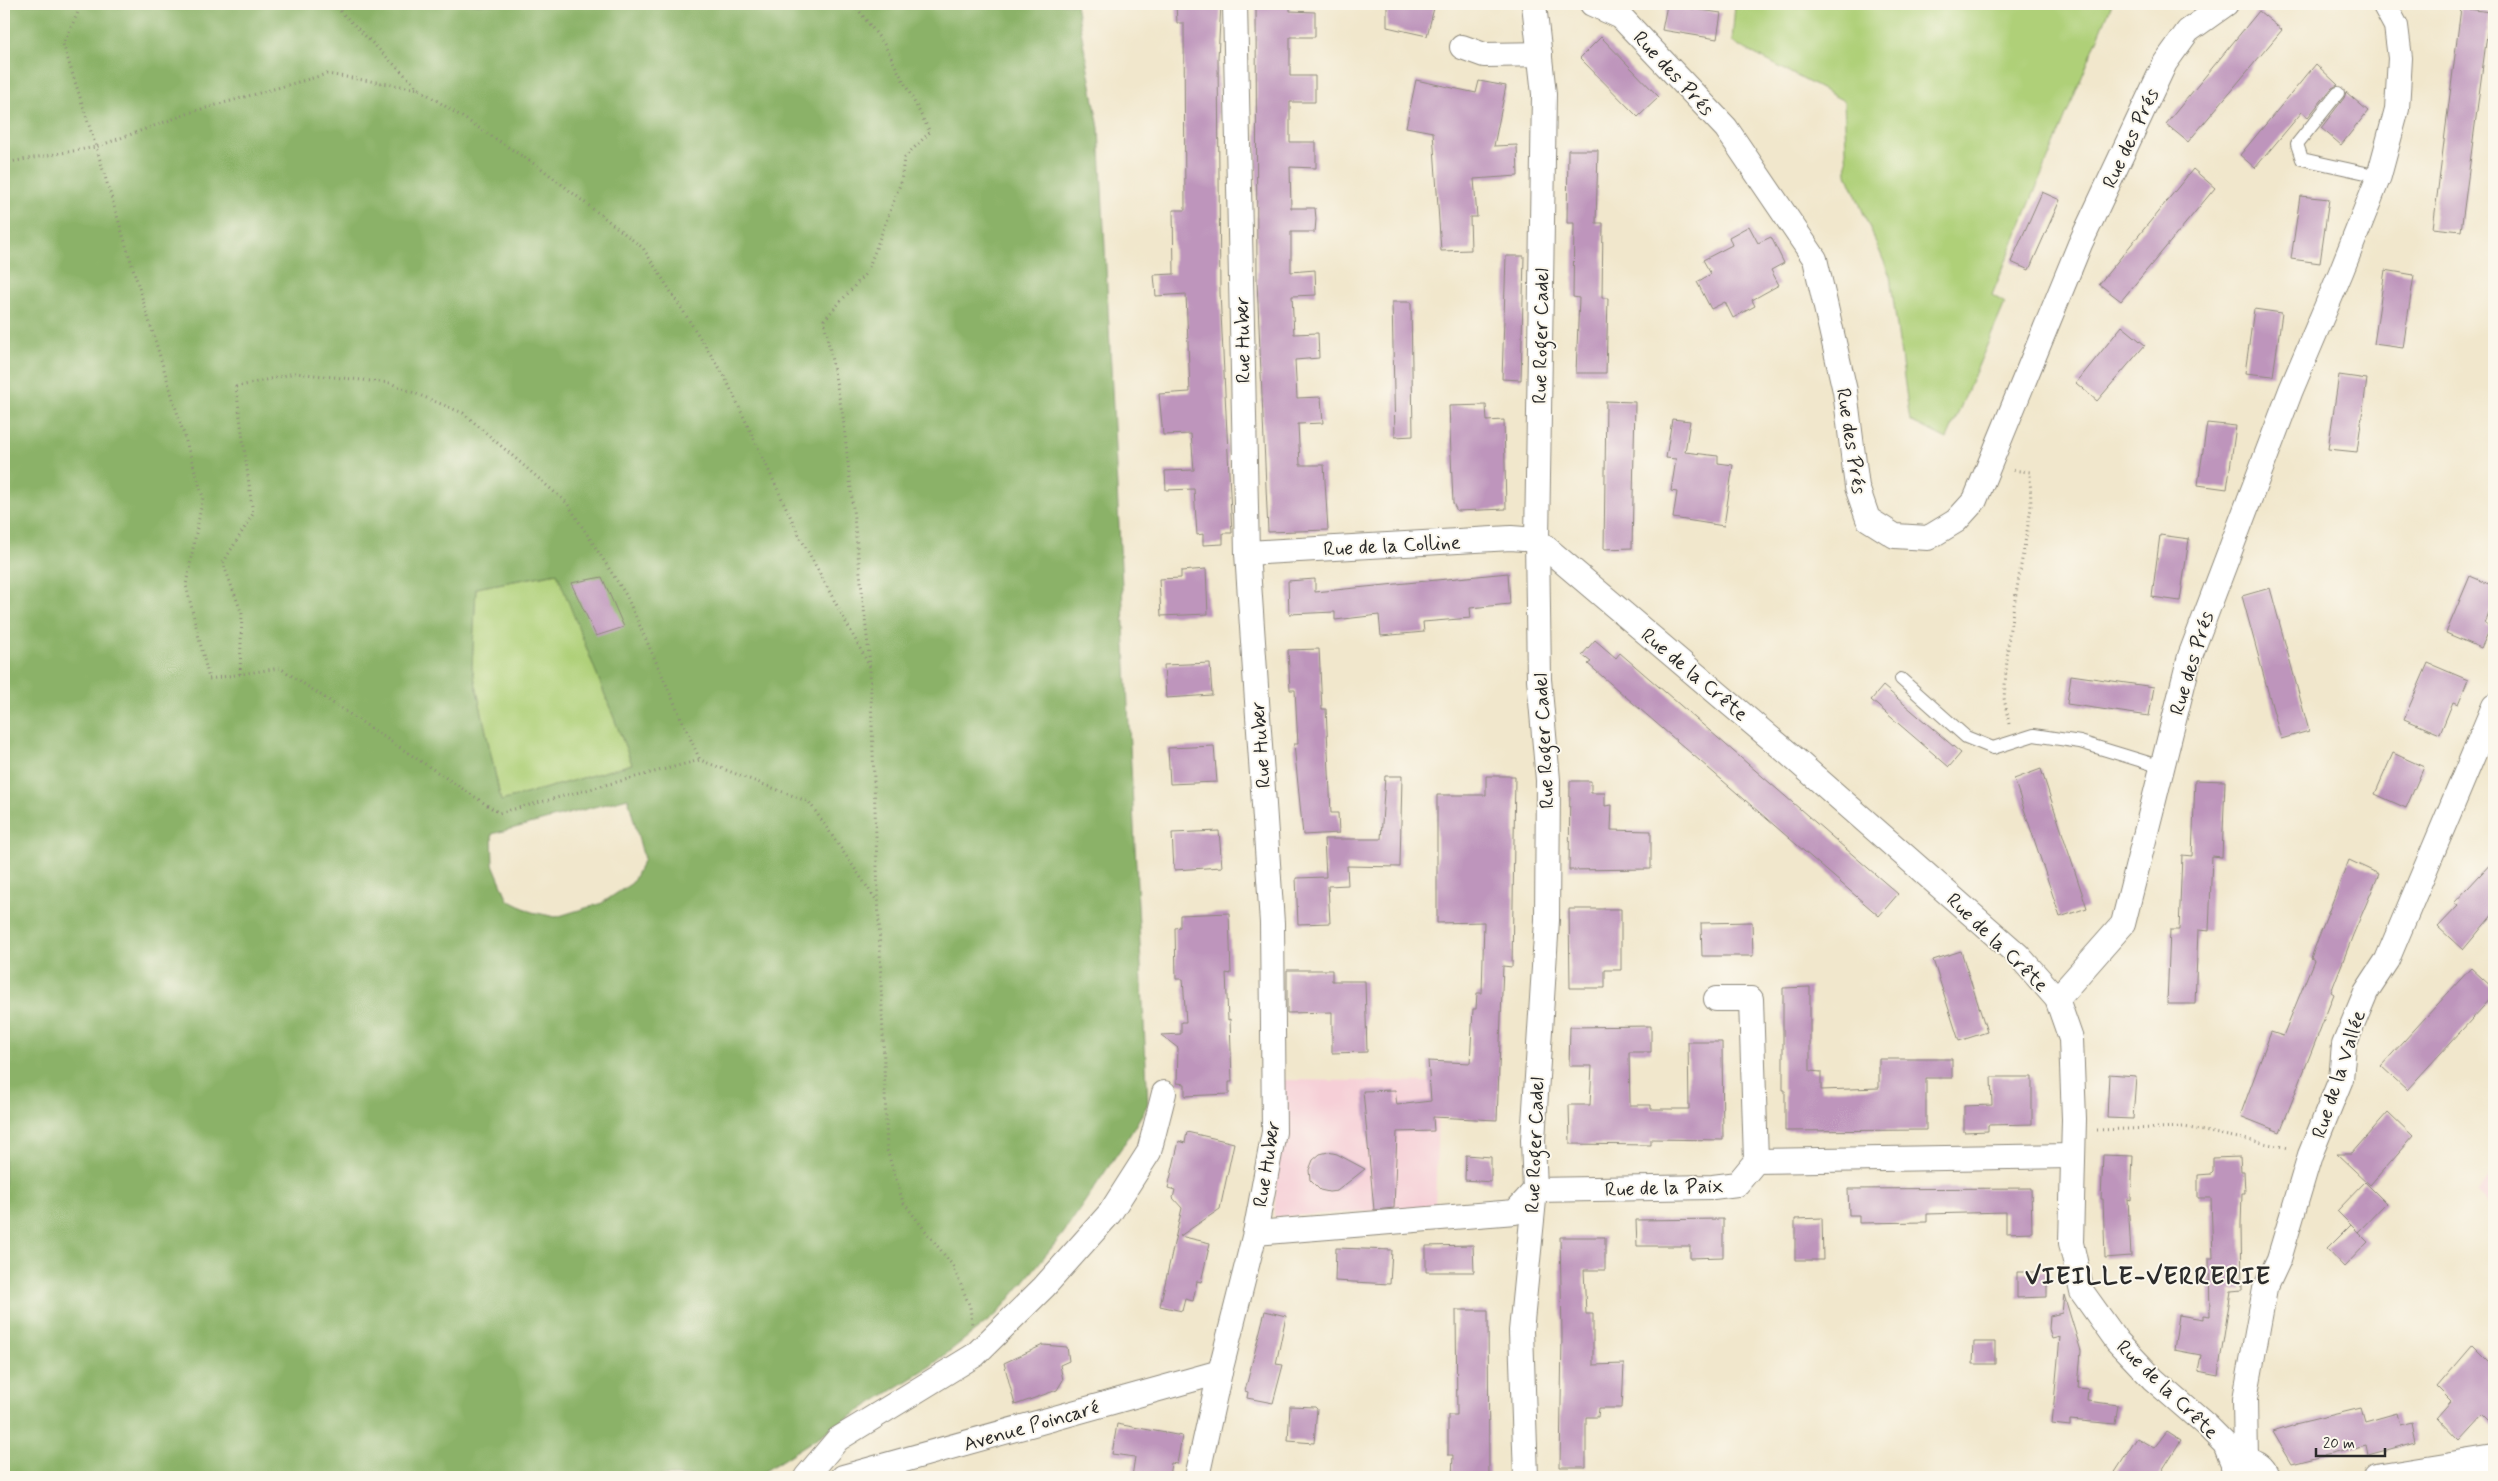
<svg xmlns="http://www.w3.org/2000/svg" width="2498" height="1481" font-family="Mynerve,sans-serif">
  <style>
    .built { fill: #f6cfd7 }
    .green { fill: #afd078; stroke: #6d7e52 }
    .forest { fill: #8bb268; stroke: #5b6e4a; fill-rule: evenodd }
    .building { fill: #be95bc }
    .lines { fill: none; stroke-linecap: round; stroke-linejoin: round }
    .lane-casing { stroke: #8e897c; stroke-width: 14 }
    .street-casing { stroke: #8e897c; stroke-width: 26 }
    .path { stroke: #8e897c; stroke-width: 3; stroke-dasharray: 1 4; stroke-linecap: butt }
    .lane { stroke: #fff; stroke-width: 12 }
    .street { stroke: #fff; stroke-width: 24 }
    .labels { text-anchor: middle; stroke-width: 4; stroke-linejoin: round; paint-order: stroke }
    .street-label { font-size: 20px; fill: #2b2b2b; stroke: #fbf7ec }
    .district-label { font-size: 25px; font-weight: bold; letter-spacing: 1px; fill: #2b2b2b; stroke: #fbf7ec }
  </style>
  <rect width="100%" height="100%" fill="#fbf7ec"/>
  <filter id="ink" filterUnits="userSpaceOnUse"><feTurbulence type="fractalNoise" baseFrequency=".02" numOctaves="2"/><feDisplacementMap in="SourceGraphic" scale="10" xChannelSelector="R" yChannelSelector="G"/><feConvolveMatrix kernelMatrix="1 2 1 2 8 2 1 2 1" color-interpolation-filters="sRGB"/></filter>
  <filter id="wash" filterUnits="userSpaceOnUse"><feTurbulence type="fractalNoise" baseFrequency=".0096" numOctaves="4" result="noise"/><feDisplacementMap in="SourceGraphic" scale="20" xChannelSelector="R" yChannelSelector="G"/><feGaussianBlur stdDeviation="1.12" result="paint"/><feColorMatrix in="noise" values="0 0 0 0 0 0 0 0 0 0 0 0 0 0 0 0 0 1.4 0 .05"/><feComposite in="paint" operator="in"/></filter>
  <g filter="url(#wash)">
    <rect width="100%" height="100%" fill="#f1e7cc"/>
    <g class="built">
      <path d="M 1283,1080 L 1439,1082 L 1435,1207 L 1274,1217 Z"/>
      <path d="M 2494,1173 L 2494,1210 L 2476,1192 Z"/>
    </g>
    <g class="green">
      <path d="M 1735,4 L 2112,4 L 1992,295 L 2005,303 L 1947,439 L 1910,421 L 1890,276 L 1847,174 L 1844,101 L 1732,42 Z"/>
      <path d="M 558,573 L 632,764 L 501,801 L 472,667 L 476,588 Z"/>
    </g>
    <path class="forest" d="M 4,4 L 1076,4 L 1099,128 L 1148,1104 L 1128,1138 L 1063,1234 L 998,1313 L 932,1365 L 757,1476 L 4,1477 ZM 557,573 L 632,764 L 501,801 L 472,667 L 476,588 ZM 628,798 L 644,859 L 632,883 L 602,903 L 556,917 L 532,912 L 508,900 L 493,864 L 492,834 Z"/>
    <g id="blocks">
      <g class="building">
        <path d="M 1176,4 L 1221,4 L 1218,57 L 1220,293 L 1232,533 L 1223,533 L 1223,544 L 1203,545 L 1203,534 L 1197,535 L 1194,489 L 1166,490 L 1165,471 L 1194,470 L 1191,434 L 1163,435 L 1159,394 L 1190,392 L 1186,294 L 1156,296 L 1154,275 L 1174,274 L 1173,210 L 1185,210 L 1184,23 L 1177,23 Z"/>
        <path d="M 1256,4 L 1290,4 L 1290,11 L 1315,12 L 1315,37 L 1290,37 L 1290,76 L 1315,76 L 1315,102 L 1290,102 L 1290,142 L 1316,142 L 1316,168 L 1290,167 L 1291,208 L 1315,208 L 1316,219 L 1315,232 L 1291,232 L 1291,272 L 1315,270 L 1316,295 L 1292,296 L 1294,334 L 1318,333 L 1319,358 L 1295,360 L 1297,398 L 1321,397 L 1323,423 L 1298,424 L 1300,465 L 1324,465 L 1328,530 L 1268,532 L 1257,281 Z"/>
        <path d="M 1387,4 L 1435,4 L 1427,36 L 1387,27 Z"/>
        <path d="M 1667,5 L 1721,13 L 1717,39 L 1662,30 Z"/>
        <path d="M 2461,8 L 2490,12 L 2461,231 L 2433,228 Z"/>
        <path d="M 2259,11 L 2282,30 L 2188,142 L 2166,124 Z"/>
        <path d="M 1601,37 L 1659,97 L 1638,117 L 1580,58 Z"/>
        <path d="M 2316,64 L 2338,85 L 2332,88 L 2308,117 L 2302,112 L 2255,168 L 2240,155 Z"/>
        <path d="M 1416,80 L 1476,93 L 1479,81 L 1506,86 L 1494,146 L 1517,145 L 1518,176 L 1474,179 L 1477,217 L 1470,217 L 1471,250 L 1441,251 L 1433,132 L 1406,127 Z"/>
        <path d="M 2346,92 L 2368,111 L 2341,145 L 2321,128 L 2344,98 Z"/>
        <path d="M 1568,150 L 1598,150 L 1596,223 L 1603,223 L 1602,298 L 1608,298 L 1606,373 L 1576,373 L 1579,298 L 1573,297 L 1574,223 L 1567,223 Z"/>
        <path d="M 2193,169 L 2215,188 L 2121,301 L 2099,284 Z"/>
        <path d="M 2042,192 L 2060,200 L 2029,270 L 2011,262 Z"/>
        <path d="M 2300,196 L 2329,199 L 2320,263 L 2291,259 Z"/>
        <path d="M 1749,226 L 1758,243 L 1771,237 L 1784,263 L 1771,270 L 1779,285 L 1752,300 L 1755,306 L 1733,318 L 1725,302 L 1711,309 L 1697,282 L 1711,274 L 1703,260 L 1732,245 L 1729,237 Z"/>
        <path d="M 1506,256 L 1524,256 L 1521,380 L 1502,379 Z"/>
        <path d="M 2385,270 L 2414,275 L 2403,348 L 2374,344 Z"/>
        <path d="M 1392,302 L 1411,302 L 1413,436 L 1395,437 Z"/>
        <path d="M 2254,309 L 2282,313 L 2273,376 L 2245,373 Z"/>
        <path d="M 2122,326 L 2145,345 L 2097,401 L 2076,383 Z"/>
        <path d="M 2339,375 L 2367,379 L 2357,452 L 2328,449 Z"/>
        <path d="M 1606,401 L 1635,402 L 1632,548 L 1604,549 Z"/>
        <path d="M 1486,405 L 1487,421 L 1504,420 L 1506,509 L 1457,511 L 1453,503 L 1449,406 Z"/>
        <path d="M 1672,419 L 1690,421 L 1685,452 L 1718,456 L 1718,463 L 1733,465 L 1724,526 L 1673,518 L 1677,492 L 1671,491 L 1676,459 L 1666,458 Z"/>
        <path d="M 2207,423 L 2236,426 L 2227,489 L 2198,485 Z"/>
        <path d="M 2160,535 L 2189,539 L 2180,601 L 2152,597 Z"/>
        <path d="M 1206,569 L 1208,614 L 1161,616 L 1159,579 L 1181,578 L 1181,571 Z"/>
        <path d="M 1508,573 L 1510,604 L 1470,608 L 1471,618 L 1423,622 L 1424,632 L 1381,636 L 1379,615 L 1335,620 L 1335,612 L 1289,614 L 1288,581 L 1315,579 L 1315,592 Z"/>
        <path d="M 2470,576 L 2494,586 L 2494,600 L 2485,624 L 2491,627 L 2481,648 L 2446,633 Z"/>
        <path d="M 602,577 L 624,627 L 596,636 L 571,583 Z"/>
        <path d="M 2270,588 L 2309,731 L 2281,739 L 2242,596 Z"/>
        <path d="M 1595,640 L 1616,658 L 1620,653 L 1898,894 L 1879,916 L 1588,664 L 1591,662 L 1582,655 Z"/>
        <path d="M 1319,649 L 1322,709 L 1326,709 L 1331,813 L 1338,813 L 1339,833 L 1303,835 L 1294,744 L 1298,744 L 1295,690 L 1290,690 L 1288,650 Z"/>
        <path d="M 1210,663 L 1212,695 L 1166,698 L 1164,665 Z"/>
        <path d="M 2428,663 L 2468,680 L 2458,704 L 2453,702 L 2440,734 L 2404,719 Z"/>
        <path d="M 2071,675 L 2154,687 L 2149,716 L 2067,704 Z"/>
        <path d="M 1883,686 L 1961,753 L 1949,767 L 1871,700 Z"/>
        <path d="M 1214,746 L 1217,782 L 1170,784 L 1168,748 Z"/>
        <path d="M 2393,753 L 2424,767 L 2406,808 L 2375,794 Z"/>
        <path d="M 2041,769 L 2087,908 L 2060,917 L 2014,779 Z"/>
        <path d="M 1385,776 L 1402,776 L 1400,867 L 1347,866 L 1348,885 L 1328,886 L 1330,923 L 1298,924 L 1296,878 L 1326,877 L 1324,839 L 1381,839 Z"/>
        <path d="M 1486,776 L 1515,776 L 1512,967 L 1503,966 L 1497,1120 L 1433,1117 L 1434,1131 L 1397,1132 L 1394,1208 L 1374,1210 L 1363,1091 L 1395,1090 L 1397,1105 L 1431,1101 L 1428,1061 L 1470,1063 L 1473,1009 L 1476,1009 L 1477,993 L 1482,993 L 1484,922 L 1437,923 L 1437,795 L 1486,795 Z"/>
        <path d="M 2195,780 L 2225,781 L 2222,857 L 2212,856 L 2209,931 L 2198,930 L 2195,1004 L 2167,1004 L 2170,930 L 2179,930 L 2182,855 L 2192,856 Z"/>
        <path d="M 1570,781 L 1591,781 L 1591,793 L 1605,793 L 1605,806 L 1612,805 L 1611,830 L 1651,831 L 1651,869 L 1569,870 Z"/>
        <path d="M 1219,831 L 1222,867 L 1174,870 L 1172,833 Z"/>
        <path d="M 2349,860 L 2379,874 L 2353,935 L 2331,992 L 2334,994 L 2280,1132 L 2240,1116 L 2271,1032 L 2283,1036 L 2314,960 L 2311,958 L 2319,936 Z"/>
        <path d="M 2494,860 L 2494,913 L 2463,950 L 2438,927 L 2458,906 L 2454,903 Z"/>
        <path d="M 1569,909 L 1621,909 L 1621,970 L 1605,970 L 1605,988 L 1570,988 Z"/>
        <path d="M 1229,913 L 1231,974 L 1226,973 L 1228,1020 L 1230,1019 L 1232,1082 L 1229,1082 L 1229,1094 L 1185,1096 L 1185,1084 L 1177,1083 L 1178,1048 L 1161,1035 L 1181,1034 L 1181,1022 L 1186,1022 L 1183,979 L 1176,979 L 1175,928 L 1180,927 L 1180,915 Z"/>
        <path d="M 1752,922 L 1753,956 L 1702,956 L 1701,923 Z"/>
        <path d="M 1961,951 L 1987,1032 L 1959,1041 L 1933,960 Z"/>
        <path d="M 2471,968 L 2494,989 L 2494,995 L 2407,1090 L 2381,1066 Z"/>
        <path d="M 1287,970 L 1332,970 L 1332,981 L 1365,981 L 1367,1052 L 1332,1053 L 1332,1012 L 1287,1013 Z"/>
        <path d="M 1810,987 L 1810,1071 L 1821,1072 L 1821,1090 L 1879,1088 L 1879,1059 L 1952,1059 L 1952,1078 L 1926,1078 L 1926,1130 L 1785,1131 L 1785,1090 L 1783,1090 L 1783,988 Z"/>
        <path d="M 1651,1026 L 1651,1052 L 1629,1052 L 1630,1105 L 1651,1105 L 1651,1109 L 1689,1109 L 1688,1042 L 1722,1042 L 1723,1140 L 1651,1139 L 1651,1145 L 1570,1144 L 1569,1105 L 1590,1105 L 1592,1066 L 1569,1066 L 1570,1027 Z"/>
        <path d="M 2109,1074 L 2136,1076 L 2133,1119 L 2107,1118 Z"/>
        <path d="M 1991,1077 L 2032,1077 L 2032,1124 L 1988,1125 L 1988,1131 L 1964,1132 L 1964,1106 L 1992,1105 Z"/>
        <path d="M 2388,1112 L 2413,1136 L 2370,1185 L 2337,1154 L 2351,1154 Z"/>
        <path d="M 1187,1132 L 1234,1143 L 1220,1209 L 1180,1236 L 1210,1243 L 1201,1282 L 1197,1281 L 1193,1301 L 1185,1299 L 1182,1311 L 1160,1306 L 1182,1208 L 1173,1198 L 1175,1190 L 1168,1188 L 1179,1141 L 1185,1143 Z"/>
        <path d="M 1328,1152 L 1337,1154 L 1365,1169 L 1337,1191 L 1329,1192 L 1320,1190 L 1310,1180 L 1309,1170 L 1313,1160 L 1320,1154 Z"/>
        <path d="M 1466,1155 L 1491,1157 L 1491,1182 L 1465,1180 Z"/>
        <path d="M 2103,1155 L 2133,1156 L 2131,1200 L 2128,1199 L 2131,1256 L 2105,1258 L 2103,1199 L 2101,1199 Z"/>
        <path d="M 2240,1157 L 2241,1171 L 2244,1171 L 2245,1193 L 2242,1193 L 2241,1225 L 2242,1290 L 2231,1291 L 2218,1375 L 2198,1371 L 2201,1355 L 2174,1350 L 2179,1315 L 2203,1319 L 2203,1315 L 2210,1316 L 2209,1258 L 2213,1258 L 2211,1198 L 2198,1198 L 2198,1175 L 2211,1174 L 2213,1172 L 2213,1158 Z"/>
        <path d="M 2365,1182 L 2386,1203 L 2358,1232 L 2337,1211 Z"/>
        <path d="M 2031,1188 L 2032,1232 L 2006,1233 L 2006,1212 L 1927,1214 L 1927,1222 L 1859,1223 L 1859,1215 L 1849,1215 L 1848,1189 Z"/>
        <path d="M 1822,1218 L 1823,1260 L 1795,1260 L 1795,1219 Z"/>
        <path d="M 1723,1219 L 1723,1257 L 1690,1258 L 1690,1246 L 1637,1246 L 1636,1220 Z"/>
        <path d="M 2351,1225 L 2368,1242 L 2344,1267 L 2327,1249 Z"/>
        <path d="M 1560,1237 L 1605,1237 L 1605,1270 L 1584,1270 L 1586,1314 L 1593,1314 L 1593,1365 L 1624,1364 L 1622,1408 L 1599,1408 L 1598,1417 L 1586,1417 L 1586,1467 L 1560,1467 L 1562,1335 Z"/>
        <path d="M 1473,1245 L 1474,1272 L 1426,1272 L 1426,1246 Z"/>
        <path d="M 1336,1248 L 1392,1250 L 1390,1284 L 1335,1281 Z"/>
        <path d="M 2017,1272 L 2047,1272 L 2047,1297 L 2017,1298 Z"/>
        <path d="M 2064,1295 L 2081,1351 L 2078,1388 L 2088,1389 L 2087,1401 L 2118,1405 L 2115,1424 L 2070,1420 L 2070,1426 L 2052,1424 L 2060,1337 L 2052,1339 L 2049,1329 L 2050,1316 L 2062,1313 Z"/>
        <path d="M 1456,1310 L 1488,1310 L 1489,1477 L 1452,1477 L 1453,1455 L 1448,1455 L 1448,1415 L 1457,1415 Z"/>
        <path d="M 1265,1311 L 1286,1316 L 1276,1364 L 1283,1365 L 1273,1403 L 1247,1398 L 1248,1392 L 1245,1391 Z"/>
        <path d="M 1974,1342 L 1995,1342 L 1995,1364 L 1973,1364 Z"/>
        <path d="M 1043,1345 L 1067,1347 L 1069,1361 L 1060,1365 L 1063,1380 L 1057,1390 L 1015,1405 L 1004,1363 Z"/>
        <path d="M 2473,1345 L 2494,1366 L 2494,1427 L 2483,1416 L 2460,1441 L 2437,1417 L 2451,1401 L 2437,1387 Z"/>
        <path d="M 1290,1406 L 1315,1407 L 1317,1409 L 1314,1443 L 1288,1441 Z"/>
        <path d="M 2361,1408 L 2365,1422 L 2397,1413 L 2400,1425 L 2412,1422 L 2416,1442 L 2368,1455 L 2366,1445 L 2292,1464 L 2273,1432 L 2295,1425 L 2295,1424 Z"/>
        <path d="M 1117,1424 L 1182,1436 L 1177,1464 L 1171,1463 L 1169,1477 L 1132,1477 L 1135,1457 L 1112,1454 Z"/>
        <path d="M 2167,1431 L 2181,1440 L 2158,1477 L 2112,1477 L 2137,1438 L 2154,1448 Z"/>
      </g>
    </g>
  </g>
  <g filter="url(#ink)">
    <use href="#blocks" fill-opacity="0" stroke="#8e897c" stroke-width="1"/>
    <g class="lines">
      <g class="lane-casing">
        <g id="lane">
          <path d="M 2338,93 L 2297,144 L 2302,159 L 2379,176"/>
          <path d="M 1901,679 L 1966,737 L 1993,748 L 2034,735 L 2080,742 L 2162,767"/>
        </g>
      </g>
      <g class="street-casing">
        <g id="street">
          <path d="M 1592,4 L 1621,17 L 1726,128 L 1815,259 L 1845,391 L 1857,487 L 1868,519 L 1895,536 L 1928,538 L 1956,521 L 1975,500 L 2080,244 L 2165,63 L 2188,31 L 2226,4"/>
          <path d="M 1462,47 L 1484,55 L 1540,54"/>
          <path d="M 1537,540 L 1788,753 L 2018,955 L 2057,999 L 2071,1039 L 2074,1119 L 2071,1243 L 2082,1292 L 2117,1341 L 2153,1379 L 2207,1426 L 2225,1444 L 2234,1466"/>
          <path d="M 1247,553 L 1511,538 L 1537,540"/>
          <path d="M 1716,999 L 1751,999 L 1756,1161"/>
          <path d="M 2057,999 L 2123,924 L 2190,656 L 2291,390 L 2341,272 L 2379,176 L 2397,109 L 2400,58 L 2396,26 L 2384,4"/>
          <path d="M 1255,1233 L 1515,1212 L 1535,1190 L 1713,1187 L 1737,1184 L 1756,1161 L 2072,1156"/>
          <path d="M 2246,1461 L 2245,1399 L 2265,1289 L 2279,1259 L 2310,1155 L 2341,1079 L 2344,1045 L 2366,992 L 2387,960 L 2494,706"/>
          <path d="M 2233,1467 C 2246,1457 2263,1461 2267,1477"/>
          <path d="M 806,1477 L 838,1439 L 975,1355 L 1044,1287 L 1110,1213 L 1149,1152 L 1164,1093"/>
          <path d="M 843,1477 L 1220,1372"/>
          <path d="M 1197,1477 L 1220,1372 L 1255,1233 L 1274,1132 L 1272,923 L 1247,553 L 1235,4"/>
          <path d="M 1526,1477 L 1521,1331 L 1535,1190 L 1533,1140 L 1547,920 L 1548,780 L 1539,679 L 1537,540 L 1544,94 L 1534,4"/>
          <path d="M 2376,1477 L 2494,1458"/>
        </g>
      </g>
      <g class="path">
        <path d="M 82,4 L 63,44 L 96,147 L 203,497 L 186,585 L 209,679 L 280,668 L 499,813 L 700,760 L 809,802 L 877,901"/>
        <path d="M 333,4 L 419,89"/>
        <path d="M 854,4 L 884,44 L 930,132 L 904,158 L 901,182 L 867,272 L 824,320 L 843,417 L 870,664"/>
        <path d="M 4,6 L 4,4"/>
        <path d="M 4,163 L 96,147 L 195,111 L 327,74 L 419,89 L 542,169 L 643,248 L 725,377 L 798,533 L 870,667 L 887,1150 L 903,1202 L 953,1266 L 970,1307 L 972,1325"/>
        <path d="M 240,674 L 242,614 L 223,563 L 253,514 L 236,387 L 295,373 L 390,383 L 463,413 L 567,503 L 626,595 L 700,760"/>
        <path d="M 2009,724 L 2004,698 L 2009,634 L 2031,508 L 2030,472 L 2011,470"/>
        <path d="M 2097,1130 L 2184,1127 L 2288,1148"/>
      </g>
      <use href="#lane" class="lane"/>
      <use href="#street" class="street"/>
    </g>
  </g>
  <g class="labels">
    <g class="street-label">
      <text transform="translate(1674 73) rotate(47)" y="7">Rue des Prés</text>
      <text transform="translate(2130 138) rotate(-65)" y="7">Rue des Prés</text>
      <text transform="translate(1540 336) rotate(-89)" y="7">Rue Roger Cadel</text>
      <text transform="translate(1242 340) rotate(-91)" y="7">Rue Huber</text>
      <text transform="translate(1852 441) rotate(81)" y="7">Rue des Prés</text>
      <text transform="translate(1392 545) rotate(-3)" y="7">Rue de la Colline</text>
      <text transform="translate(2191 663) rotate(-73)" y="7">Rue des Prés</text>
      <text transform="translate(1695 674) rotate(40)" y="7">Rue de la Crête</text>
      <text transform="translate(1543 741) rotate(-93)" y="7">Rue Roger Cadel</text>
      <text transform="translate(1260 745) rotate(-94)" y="7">Rue Huber</text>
      <text transform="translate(1998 942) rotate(44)" y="7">Rue de la Crête</text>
      <text transform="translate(2338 1074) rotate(-72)" y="7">Rue de la Vallée</text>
      <text transform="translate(1534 1145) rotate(-88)" y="7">Rue Roger Cadel</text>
      <text transform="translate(1266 1164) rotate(-81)" y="7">Rue Huber</text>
      <text transform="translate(1664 1187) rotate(-2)" y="7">Rue de la Paix</text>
      <text transform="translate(2168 1389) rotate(44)" y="7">Rue de la Crête</text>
      <text transform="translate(1031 1425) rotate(-16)" y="7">Avenue Poincaré</text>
    </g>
    <g class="district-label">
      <text x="2148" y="1284">VIEILLE-VERRERIE</text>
    </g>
  </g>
  <rect width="2498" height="1481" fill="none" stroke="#fbf7ec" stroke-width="20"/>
  <path d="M2316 1448v8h69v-8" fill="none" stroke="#2b2b2b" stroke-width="2.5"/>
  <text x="2323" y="1448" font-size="15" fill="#2b2b2b" stroke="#fbf7ec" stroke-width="4" paint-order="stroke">20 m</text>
</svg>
